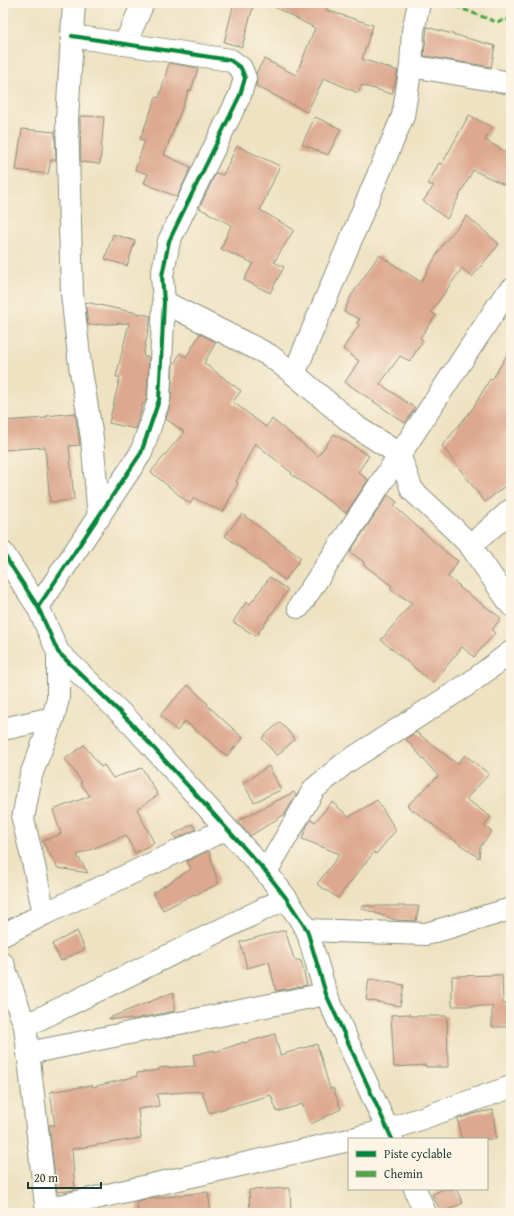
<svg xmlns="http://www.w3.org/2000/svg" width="514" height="1216" font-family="'Gentium Book Plus',serif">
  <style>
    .building { fill: #dda88f }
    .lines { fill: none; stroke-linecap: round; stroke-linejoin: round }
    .minor-casing { stroke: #86907b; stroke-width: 24 }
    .minor { stroke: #fff; stroke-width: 22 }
    .quiet { stroke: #4fa644; stroke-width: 3; stroke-dasharray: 6 3; stroke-linecap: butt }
    .cycleway-casing { stroke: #fcf5e5; stroke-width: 6 }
    .cycleway { stroke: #00873e; stroke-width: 4 }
  </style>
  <rect width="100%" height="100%" fill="#fcf5e5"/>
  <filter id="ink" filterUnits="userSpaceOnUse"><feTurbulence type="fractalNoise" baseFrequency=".025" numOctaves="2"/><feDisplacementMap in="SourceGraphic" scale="8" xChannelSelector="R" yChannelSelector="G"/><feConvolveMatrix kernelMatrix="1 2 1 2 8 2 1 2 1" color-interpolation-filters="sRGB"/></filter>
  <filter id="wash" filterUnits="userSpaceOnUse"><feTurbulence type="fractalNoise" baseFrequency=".012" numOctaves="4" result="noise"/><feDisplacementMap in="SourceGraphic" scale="16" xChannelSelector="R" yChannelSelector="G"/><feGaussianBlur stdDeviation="0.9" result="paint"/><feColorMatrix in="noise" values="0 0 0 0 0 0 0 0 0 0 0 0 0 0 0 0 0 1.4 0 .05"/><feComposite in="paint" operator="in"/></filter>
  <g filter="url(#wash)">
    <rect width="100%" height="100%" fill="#eee2c2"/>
    <g id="blocks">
      <g class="building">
        <path d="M 234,3 L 254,3 L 242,47 L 224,42 Z"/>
        <path d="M 267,3 L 330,3 L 326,10 L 373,25 L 362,59 L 398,71 L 392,94 L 361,85 L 358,93 L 324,78 L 307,112 L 256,86 L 257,81 L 256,73 L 264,59 L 296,75 L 315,28 Z"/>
        <path d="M 427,27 L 495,46 L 491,67 L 424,56 Z"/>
        <path d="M 169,63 L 198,68 L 191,91 L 189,90 L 164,155 L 191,167 L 177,197 L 144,183 L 148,174 L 135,170 L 145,140 L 140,139 L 156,97 L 159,98 Z"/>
        <path d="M 469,115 L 492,127 L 485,140 L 511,155 L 511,188 L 473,170 L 447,219 L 423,201 L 434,186 L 428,184 L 439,163 L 442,164 Z"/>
        <path d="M 80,116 L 104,117 L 100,164 L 81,162 Z"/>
        <path d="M 315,117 L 341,129 L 328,155 L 302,144 Z"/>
        <path d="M 22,129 L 55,132 L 56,160 L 51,160 L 48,174 L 16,170 Z"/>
        <path d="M 237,146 L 280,166 L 260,210 L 294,230 L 274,262 L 284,267 L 270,293 L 244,280 L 253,263 L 221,249 L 231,225 L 199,208 L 216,173 L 223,175 Z"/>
        <path d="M 467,216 L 499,244 L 472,277 L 462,268 L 431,312 L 436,315 L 420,338 L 423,340 L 410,361 L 400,356 L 380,384 L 415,408 L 405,423 L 345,382 L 359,361 L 343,349 L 359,325 L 357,323 L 360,319 L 344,312 L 351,296 L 379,255 L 421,282 L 443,244 Z"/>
        <path d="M 113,234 L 135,241 L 127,266 L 105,259 Z"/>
        <path d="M 85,302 L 151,316 L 143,356 L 149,357 L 147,398 L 144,404 L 143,403 L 136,429 L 109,423 L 120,377 L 116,377 L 129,323 L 88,325 Z"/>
        <path d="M 200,334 L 216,342 L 204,363 L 241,391 L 233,402 L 266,427 L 272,419 L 318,456 L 334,434 L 369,456 L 358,472 L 368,480 L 346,513 L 291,474 L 292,473 L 255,443 L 236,482 L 238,483 L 223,512 L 194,498 L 190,504 L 151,472 L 184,432 L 166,419 L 171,401 L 173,363 L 175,363 L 180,353 L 186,357 Z"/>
        <path d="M 511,348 L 511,481 L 485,502 L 442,446 L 473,408 L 490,379 L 492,380 Z"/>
        <path d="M 75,413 L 80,445 L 69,446 L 74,500 L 50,502 L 45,447 L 3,450 L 3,421 L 46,418 L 46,416 Z"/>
        <path d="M 388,495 L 397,502 L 394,506 L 448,554 L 458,561 L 448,577 L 460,586 L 459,587 L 501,618 L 492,630 L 495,633 L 474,657 L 462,647 L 433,683 L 381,640 L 412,603 L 390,589 L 392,586 L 363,564 L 364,562 L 350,552 Z"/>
        <path d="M 242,514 L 301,558 L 285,580 L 225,536 Z"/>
        <path d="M 270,577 L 288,590 L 256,636 L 233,622 L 246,602 L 250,604 Z"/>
        <path d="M 188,685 L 208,704 L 207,705 L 243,738 L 227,756 L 185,721 L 177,731 L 160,715 Z"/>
        <path d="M 280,722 L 295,739 L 277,756 L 262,738 Z"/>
        <path d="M 416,732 L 457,764 L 465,755 L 489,774 L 466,799 L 491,817 L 484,826 L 492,831 L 480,847 L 479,858 L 407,806 L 438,776 L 406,739 Z"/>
        <path d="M 84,745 L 101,767 L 104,765 L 113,778 L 142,768 L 158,795 L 137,809 L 154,843 L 135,853 L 126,835 L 77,855 L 88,873 L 58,868 L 42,841 L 61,834 L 53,810 L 90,796 L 80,783 L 82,782 L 65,759 Z"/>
        <path d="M 269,766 L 281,790 L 254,802 L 243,783 Z"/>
        <path d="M 294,792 L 296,795 L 285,814 L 250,836 L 237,821 Z"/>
        <path d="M 377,800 L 396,830 L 376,854 L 374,852 L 338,898 L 317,884 L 340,854 L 302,839 L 307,826 L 311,820 L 315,822 L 332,802 L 349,817 Z"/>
        <path d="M 192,824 L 196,829 L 176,839 L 173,835 Z"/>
        <path d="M 209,851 L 218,884 L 195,895 L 194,894 L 163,910 L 153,893 L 191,869 L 187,861 Z"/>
        <path d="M 362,906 L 419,906 L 416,921 L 396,920 L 361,908 Z"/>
        <path d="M 285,930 L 294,959 L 301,961 L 307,985 L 276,991 L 269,962 L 247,968 L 240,942 Z"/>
        <path d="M 77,931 L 85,949 L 61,961 L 52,944 Z"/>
        <path d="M 502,975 L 503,1004 L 511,1004 L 511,1027 L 492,1027 L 492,1006 L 452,1006 L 452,976 Z"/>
        <path d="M 369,979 L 404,985 L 400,1006 L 366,1000 Z"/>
        <path d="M 174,992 L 174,1011 L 135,1019 L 110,1019 L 109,1018 Z"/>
        <path d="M 410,1014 L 410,1016 L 447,1016 L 448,1067 L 426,1067 L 426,1065 L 394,1067 L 391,1015 Z"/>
        <path d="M 275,1034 L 280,1055 L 317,1044 L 330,1089 L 333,1088 L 341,1109 L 311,1124 L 302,1104 L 277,1112 L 271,1095 L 209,1113 L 202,1091 L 157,1094 L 159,1106 L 138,1109 L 141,1138 L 72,1149 L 75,1190 L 57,1192 L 49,1125 L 55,1125 L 50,1092 L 92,1085 L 93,1087 L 137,1076 L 137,1073 L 159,1070 L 159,1068 L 195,1066 L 193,1055 L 214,1050 L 215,1052 L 244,1042 L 244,1043 Z"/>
        <path d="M 493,1110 L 496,1139 L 461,1139 L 458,1119 L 476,1113 Z"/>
        <path d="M 290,1188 L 291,1213 L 250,1213 L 249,1190 Z"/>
        <path d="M 443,1189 L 456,1189 L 463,1203 L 442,1213 L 432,1195 Z"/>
        <path d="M 208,1192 L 211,1213 L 138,1213 L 137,1201 L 148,1199 Z"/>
      </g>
    </g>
  </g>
  <g filter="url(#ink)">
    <use href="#blocks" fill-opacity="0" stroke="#86907b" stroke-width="1"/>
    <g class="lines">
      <g class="minor-casing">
        <g id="minor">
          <path d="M 74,3 L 67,120 L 72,294 L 80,365 L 92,438 L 99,518"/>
          <path d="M 125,44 L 143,3"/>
          <path d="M 411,66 L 511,83"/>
          <path d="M 164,302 L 269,355 L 294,374 L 358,428 L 399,454 L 412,490 L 453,528 L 470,545 L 511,605"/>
          <path d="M 294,374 L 403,116 L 411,66 L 413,31 L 419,3"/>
          <path d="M 470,545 L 484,534 L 511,510"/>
          <path d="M 3,553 L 38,607 L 58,652 L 131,723 L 266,872 L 286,898 L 307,930 L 326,994 L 392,1139"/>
          <path d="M 38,607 L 141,453 L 159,400 L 164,302 L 162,276 L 169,241 L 240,95 L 245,78 L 241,68 L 230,60 L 72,36"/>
          <path d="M 299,607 L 503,298 L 511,290"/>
          <path d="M 3,729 L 53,718"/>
          <path d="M 266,872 L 314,789 L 345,763 L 467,685 L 511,652"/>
          <path d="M 44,914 L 34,866 L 23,819 L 31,775 L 53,718 L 58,699 L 58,652"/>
          <path d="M 307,930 L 426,934 L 511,909"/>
          <path d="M 3,935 L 44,914 L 226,829"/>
          <path d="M 3,964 L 25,1026 L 47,1213"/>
          <path d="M 25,1026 L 286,898"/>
          <path d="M 28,1053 L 326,994"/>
          <path d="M 352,1139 L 388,1130 L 511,1087"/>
          <path d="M 415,1189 L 425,1213"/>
          <path d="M 47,1209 L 349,1140"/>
        </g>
      </g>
      <use href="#minor" class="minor"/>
      <path class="quiet" d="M 447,3 L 496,22 L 507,20 L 511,16"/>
      <g class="cycleway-casing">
        <g id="cycleway">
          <path d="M 3,553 L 38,607 L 58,652 L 131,723 L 266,872 L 286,898 L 307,930 L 326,994 L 392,1139"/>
          <path d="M 38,607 L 141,453 L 159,400 L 164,302 L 162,276 L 169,241 L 240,95 L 245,78 L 241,68 L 230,60 L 72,36"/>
        </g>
      </g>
      <use href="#cycleway" class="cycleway"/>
    </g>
  </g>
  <rect width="514" height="1216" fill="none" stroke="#fcf5e5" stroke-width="16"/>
  <rect x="348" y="1138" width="140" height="52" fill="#fcf5e5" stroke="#a4ab9e"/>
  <rect x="356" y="1151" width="20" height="6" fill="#00873e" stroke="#a4ab9e"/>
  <text x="384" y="1158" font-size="12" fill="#1f3d34">Piste cyclable</text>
  <rect x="356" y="1171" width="20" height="6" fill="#4fa644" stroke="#a4ab9e"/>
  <text x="384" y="1178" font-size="12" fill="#1f3d34">Chemin</text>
  <path d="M28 1182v6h73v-6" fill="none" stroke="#1f3d34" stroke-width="2"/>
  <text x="34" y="1182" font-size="12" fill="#1f3d34" stroke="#fcf5e5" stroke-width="3" paint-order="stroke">20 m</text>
</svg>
